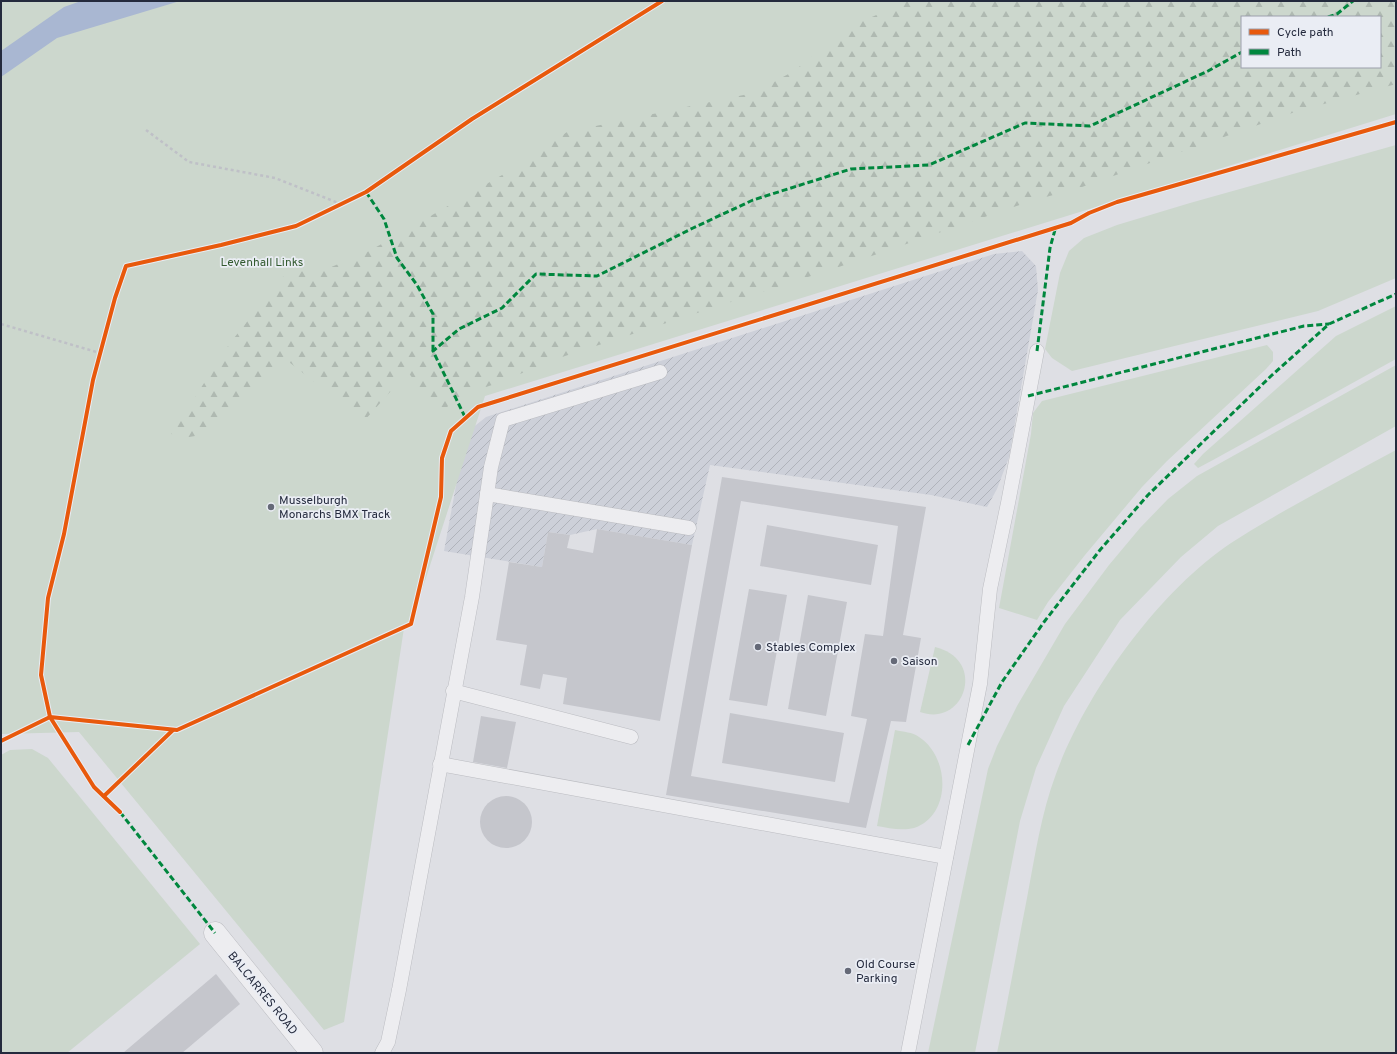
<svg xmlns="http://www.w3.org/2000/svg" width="1397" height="1054" font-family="Overpass,sans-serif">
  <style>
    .industrial { fill: url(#industrial-furrows) }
    .green { fill: #ccd7cd; fill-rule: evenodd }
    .forest { fill: url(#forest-firs); fill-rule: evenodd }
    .water { fill: #a9b7d2 }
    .building { fill: #c5c6cc; fill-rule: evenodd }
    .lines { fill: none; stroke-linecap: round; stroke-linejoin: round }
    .lane-casing { stroke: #bbbcc1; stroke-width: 15 }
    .street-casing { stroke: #bbbcc1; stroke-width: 23 }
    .path { stroke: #bfc0c7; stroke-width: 2.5; stroke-dasharray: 3 3; stroke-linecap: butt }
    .lane { stroke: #ededf0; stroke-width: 14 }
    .street { stroke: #ededf0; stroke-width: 22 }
    .quiet { stroke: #00873e; stroke-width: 3; stroke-dasharray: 6 3; stroke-linecap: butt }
    .cycleway-casing { stroke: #eaedf4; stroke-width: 6 }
    .cycleway { stroke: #e8590c; stroke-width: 4 }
    .poi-dot { fill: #656977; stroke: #eaedf4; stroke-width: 1.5 }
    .labels { text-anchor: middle; stroke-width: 3.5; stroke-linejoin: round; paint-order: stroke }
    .park-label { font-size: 12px; fill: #335a30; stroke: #eaedf4 }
    .poi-label { font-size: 12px; fill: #242a3d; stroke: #eaedf4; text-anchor: start }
    .street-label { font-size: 12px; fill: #242a3d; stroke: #eaedf4 }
  </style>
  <defs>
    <pattern id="industrial-furrows" width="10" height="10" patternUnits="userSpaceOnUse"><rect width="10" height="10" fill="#cdd0d9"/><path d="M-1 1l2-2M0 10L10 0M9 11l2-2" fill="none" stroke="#b0b3bb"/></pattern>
    <pattern id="forest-firs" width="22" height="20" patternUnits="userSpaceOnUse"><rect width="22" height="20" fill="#ccd7cd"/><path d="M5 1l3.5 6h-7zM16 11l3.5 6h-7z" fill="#afb9b1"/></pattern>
  </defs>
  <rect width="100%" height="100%" fill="#dedfe4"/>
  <path class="industrial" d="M 1022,251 L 1036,266 L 1038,290 L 1009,457 L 997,489 L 987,507 L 931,495 L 710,465 L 692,545 L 597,529 L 570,535 L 548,532 L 542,567 L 444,551 L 459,469 L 471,429 L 486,417 L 994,254 Z"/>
  <g class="green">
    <path d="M 1,1 L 1396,1 L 1396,114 L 485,396 L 411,624 L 404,628 L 344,1022 L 324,1030 L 79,732 L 1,734 ZM 1242,17 L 1380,17 L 1380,67 L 1242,67 Z"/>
    <path d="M 1396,145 L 1396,278 L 1318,311 L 1072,371 L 1052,358 L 1045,349 L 1060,273 L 1069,251 L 1084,238 L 1117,225 L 1190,203 Z"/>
    <path d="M 1396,306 L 1396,359 L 1213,460 L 1198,468 L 1194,464 L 1203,454 L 1336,336 Z"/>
    <path d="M 1267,345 L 1273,352 L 1273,361 L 1266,369 L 1167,461 L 1142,487 L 1085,555 L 1048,602 L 1037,620 L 999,608 L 1031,434 L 1033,413 L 1042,401 Z"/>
    <path d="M 1396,365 L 1396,426 L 1218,526 L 1181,557 L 1120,620 L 1064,706 L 1036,768 L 1020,821 L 975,1053 L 928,1053 L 988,769 L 997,746 L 1017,706 L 1065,624 L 1109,565 L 1140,528 L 1168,499 L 1197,476 Z"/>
    <path d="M 1396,450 L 1396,1053 L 997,1053 C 1008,1001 1017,949 1027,898 C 1035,856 1041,814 1056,774 C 1086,692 1159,591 1231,543 C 1284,509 1341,480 1396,450 Z"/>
    <path d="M 935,647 C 988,660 964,728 920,712 Z"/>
    <path d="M 895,730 C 904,732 912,732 919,737 C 950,757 952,815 914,828 C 902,831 888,828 877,826 Z"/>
    <path d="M 32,749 L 48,758 L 200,944 L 67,1053 L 1,1053 L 1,755 L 10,750 Z"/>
  </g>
  <path class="forest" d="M 908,1 L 1396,1 L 1396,84 L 1295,112 L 1082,187 L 1028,202 L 857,261 L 565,356 L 495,384 L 468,393 L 438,413 L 408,372 L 364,421 L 289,362 L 201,435 L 189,437 L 171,434 L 230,343 L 286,273 L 329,268 L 371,250 L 511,170 L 567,132 L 753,93 L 794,71 L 847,28 ZM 1242,17 L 1380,17 L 1380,67 L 1242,67 Z"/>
  <path class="water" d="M 81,1 L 180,1 L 57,38 L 1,77 L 1,51 L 64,7 Z"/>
  <g class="building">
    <path d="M 722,477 L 926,507 L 903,635 L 921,638 L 906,722 L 891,721 L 866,828 L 666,795 ZM 741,501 L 898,526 L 883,636 L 865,634 L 851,716 L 867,719 L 849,803 L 691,776 Z"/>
    <path d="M 767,525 L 878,545 L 871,585 L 760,566 Z"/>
    <path d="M 597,529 L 692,545 L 660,721 L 563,704 L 567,678 L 543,674 L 540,689 L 520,685 L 527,645 L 496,640 L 509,562 L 542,567 L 548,532 L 570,535 L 567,548 L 593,553 Z"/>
    <path d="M 749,589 L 787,595 L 767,706 L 729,700 Z"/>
    <path d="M 808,595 L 847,602 L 826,716 L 788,709 Z"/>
    <path d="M 730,713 L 844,733 L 835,782 L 722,763 Z"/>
    <path d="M 481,716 L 516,722 L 507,768 L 473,762 Z"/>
    <circle cx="506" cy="822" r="26"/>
    <path d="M 216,974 L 240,1004 L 188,1048 L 182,1053 L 123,1053 Z"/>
  </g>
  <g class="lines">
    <g class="lane-casing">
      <g id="lane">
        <path d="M 487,494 L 689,528"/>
        <path d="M 453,691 L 631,737"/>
        <path d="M 440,764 L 946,857"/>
        <path d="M 382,1053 L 388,1042 L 399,990 L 472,597 L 491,467 L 503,420 L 660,372"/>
        <path d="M 908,1053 L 980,684 L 990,589 L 1008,503 L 1037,351"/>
      </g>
    </g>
    <g class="street-casing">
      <path id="street" d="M 215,933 L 312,1053"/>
    </g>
    <g class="path">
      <path d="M 146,130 L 189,162 L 275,178 L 341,204"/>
      <path d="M 1,324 L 100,353"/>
    </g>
    <use href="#lane" class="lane"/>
    <use href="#street" class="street"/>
    <g class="quiet">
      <path d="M 1328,17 L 1337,14 L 1353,1"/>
      <path d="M 366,192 L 384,219 L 397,258 L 417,285 L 433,314 L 433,351"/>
      <path d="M 1037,351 L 1050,248 L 1056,226"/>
      <path d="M 1028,396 L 1304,326 L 1329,324"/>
      <path d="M 465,417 L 433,351 L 459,329 L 502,308 L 536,274 L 597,276 L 693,228 L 753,200 L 851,169 L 929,165 L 1025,123 L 1090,126 L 1208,71 L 1242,52"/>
      <path d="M 968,745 L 1002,682 L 1044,622 L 1100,550 L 1148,495 L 1271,376 L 1329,324 L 1396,294"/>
      <path d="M 120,812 L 215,933"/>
    </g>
    <g class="cycleway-casing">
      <g id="cycleway">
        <path d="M 1,741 L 50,717 L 177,730 L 411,624 L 441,497 L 442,458 L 451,431 L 478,407 L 1071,223 L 1089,213 L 1117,202 L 1396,122"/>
        <path d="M 104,796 L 173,730"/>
        <path d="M 120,812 L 94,787 L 50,717 L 41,675 L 48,598 L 64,534 L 93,380 L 115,298 L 126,266 L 221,245 L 296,226 L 366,192 L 472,119 L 662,1"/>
      </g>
    </g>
    <use href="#cycleway" class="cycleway"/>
  </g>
  <g class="poi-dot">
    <circle cx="271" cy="507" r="4"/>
    <circle cx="758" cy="647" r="4"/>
    <circle cx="894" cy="661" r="4"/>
    <circle cx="848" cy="971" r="4"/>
  </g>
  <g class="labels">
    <g class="park-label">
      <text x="262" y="266">Levenhall Links</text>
    </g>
    <g class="poi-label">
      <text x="279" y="504">Musselburgh<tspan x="279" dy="14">Monarchs BMX Track</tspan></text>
      <text x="766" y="651">Stables Complex</text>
      <text x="902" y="665">Saison</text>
      <text x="856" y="968">Old Course<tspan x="856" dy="14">Parking</tspan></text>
    </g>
    <g class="street-label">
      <text transform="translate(263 993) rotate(51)" y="4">BALCARRES ROAD</text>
    </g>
  </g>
  <rect width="1397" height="1054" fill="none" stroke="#242a3d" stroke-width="4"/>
  <rect x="1241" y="16" width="140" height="52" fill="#eaedf4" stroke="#9b9fab"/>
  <rect x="1249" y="29" width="20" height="6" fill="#e8590c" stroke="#9b9fab"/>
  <text x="1277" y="36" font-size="12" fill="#242a3d">Cycle path</text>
  <rect x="1249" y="49" width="20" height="6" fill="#00873e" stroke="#9b9fab"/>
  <text x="1277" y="56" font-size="12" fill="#242a3d">Path</text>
</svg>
